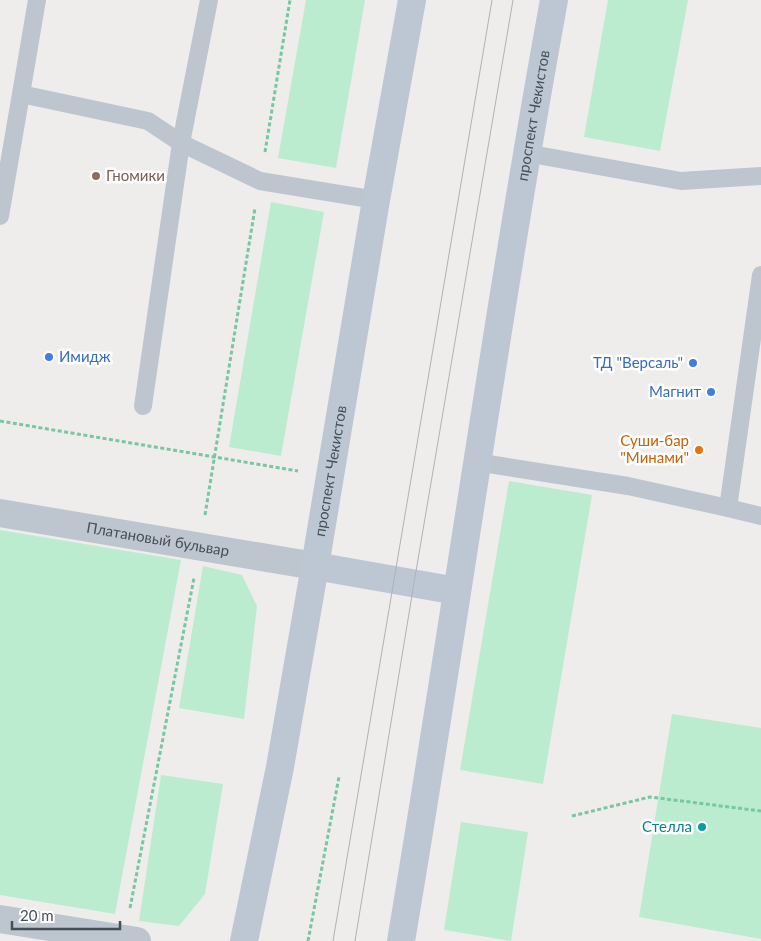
<svg xmlns="http://www.w3.org/2000/svg" width="761" height="941" font-family="Lato,sans-serif">
  <style>
    .green { fill: #bbeccf }
    .lines { fill: none; stroke-linecap: round; stroke-linejoin: round }
    .path { stroke: #75c8a1; stroke-width: 3; stroke-dasharray: 4 2.5; stroke-linecap: butt }
    .service { stroke: #bdc6ce; stroke-width: 18 }
    .minor { stroke: #bdc6ce; stroke-width: 28 }
    .secondary { stroke: #bdc7d3; stroke-width: 28 }
    .tram { stroke: #afb2b7; stroke-width: 1 }
    .education-dot { fill: #8d6e63; stroke: #fff; stroke-width: 2 }
    .shop-dot { fill: #3f7fe0; stroke: #fff; stroke-width: 2 }
    .food-dot { fill: #e8710a; stroke: #fff; stroke-width: 2 }
    .culture-dot { fill: #0f9aa8; stroke: #fff; stroke-width: 2 }
    .labels { text-anchor: middle; stroke-width: 5; stroke-linejoin: round; paint-order: stroke }
    .street-label { font-size: 15px; fill: #454f59; stroke: #fff }
    .education-label { font-size: 15px; fill: #785e54; stroke: #fff; text-anchor: start }
    .shop-label { font-size: 15px; fill: #366cbe; stroke: #fff; text-anchor: end }
    .food-label { font-size: 15px; fill: #c56008; stroke: #fff; text-anchor: end }
    .culture-label { font-size: 15px; fill: #0d838f; stroke: #fff; text-anchor: end }
  </style>
  <rect width="100%" height="100%" fill="#efecec"/>
  <g class="green">
    <path d="M 306,0 L 365,0 L 336,168 L 278,158 Z"/>
    <path d="M 608,0 L 688,0 L 660,151 L 584,137 Z"/>
    <path d="M 271,202 L 324,212 L 281,456 L 229,447 Z"/>
    <path d="M 509,481 L 592,495 L 543,784 L 460,770 Z"/>
    <path d="M 0,530 L 181,560 L 115,914 L 0,895 Z"/>
    <path d="M 203,566 L 242,575 L 257,606 L 244,719 L 179,708 Z"/>
    <path d="M 672,714 L 761,728 L 761,939 L 639,917 Z"/>
    <path d="M 161,775 L 223,784 L 205,894 L 179,926 L 139,921 Z"/>
    <path d="M 461,822 L 528,832 L 511,941 L 444,930 Z"/>
  </g>
  <g class="lines">
    <g class="path">
      <path d="M 265,152 L 290,0"/>
      <path d="M 0,421 L 298,471"/>
      <path d="M 205,515 L 255,208"/>
      <path d="M 572,816 L 650,797 L 761,811"/>
      <path d="M 130,908 L 194,578"/>
      <path d="M 308,941 L 339,777"/>
    </g>
    <g class="service">
      <path d="M 37,0 L 21,94 L 148,121 L 181,143 L 260,181 L 376,200"/>
      <path d="M 526,153 L 681,181 L 761,176"/>
      <path d="M 0,216 L 21,94"/>
      <path d="M 761,275 L 728,508 L 761,516"/>
      <path d="M 143,406 L 181,143 L 209,0"/>
      <path d="M 476,462 L 628,486 L 728,508"/>
    </g>
    <g class="minor">
      <path id="s1" d="M 0,513 L 315,566"/>
      <path d="M 0,919 L 137,941"/>
    </g>
    <g class="secondary">
      <path d="M 315,566 L 457,591"/>
      <path id="s2" d="M 244,941 L 280,767 L 315,566 L 376,200 L 412,0"/>
      <path id="s3" d="M 401,941 C 454,628 497,313 554,0"/>
    </g>
    <g class="tram">
      <path d="M 333,941 L 492,0"/>
      <path d="M 355,941 L 414,583 L 513,0"/>
    </g>
  </g>
  <circle class="education-dot" cx="96" cy="176" r="5"/>
  <g class="shop-dot">
    <circle cx="49" cy="357" r="5"/>
    <circle cx="693" cy="363" r="5"/>
    <circle cx="711" cy="392" r="5"/>
  </g>
  <circle class="food-dot" cx="699" cy="450" r="5"/>
  <circle class="culture-dot" cx="702" cy="827" r="5"/>
  <g class="labels">
    <g class="street-label">
      <text dy="5" stroke="none"><textPath href="#s3" startOffset="836">проспект Чекистов</textPath></text>
      <text dy="5" stroke="none"><textPath href="#s2" startOffset="478">проспект Чекистов</textPath></text>
      <text dy="5" stroke="none"><textPath href="#s1" startOffset="160">Платановый бульвар</textPath></text>
    </g>
    <g class="education-label">
      <text x="106" y="181">Гномики</text>
    </g>
    <g class="shop-label">
      <text x="59" y="362" text-anchor="start">Имидж</text>
      <text x="683" y="368">ТД "Версаль"</text>
      <text x="701" y="397">Магнит</text>
    </g>
    <g class="food-label">
      <text x="689" y="446">Суши-бар<tspan x="689" dy="17">"Минами"</tspan></text>
    </g>
    <g class="culture-label">
      <text x="692" y="832">Стелла</text>
    </g>
  </g>
  <path d="M12 921v8h108v-8" fill="none" stroke="#454f59" stroke-width="2.5"/>
  <text x="20" y="921" font-size="15" fill="#454f59" stroke="#ffffff" stroke-width="4" paint-order="stroke">20 m</text>
</svg>
